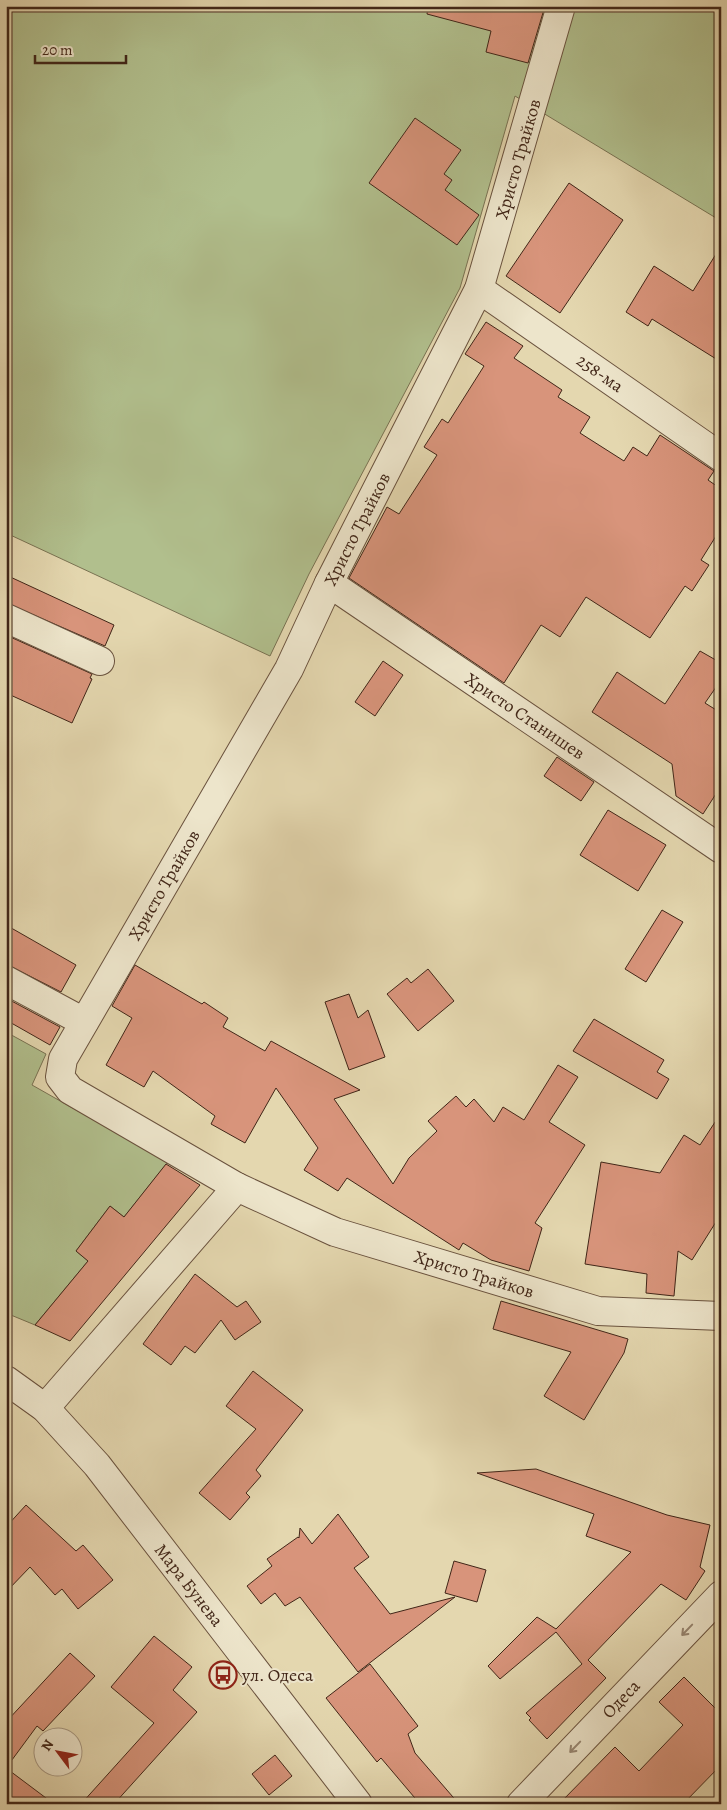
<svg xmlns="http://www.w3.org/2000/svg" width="727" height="1810" font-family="Alegreya,serif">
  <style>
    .green { fill: #b1bf8d; stroke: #797252 }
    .building { fill: #d8947b; stroke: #412618 }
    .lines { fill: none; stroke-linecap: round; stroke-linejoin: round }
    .minor-casing { stroke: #6a523e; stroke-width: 30 }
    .minor { stroke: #ede5cb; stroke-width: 28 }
    .oneway { stroke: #978672 }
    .labels { text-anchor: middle; stroke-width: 4; stroke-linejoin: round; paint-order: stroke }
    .street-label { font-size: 18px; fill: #412618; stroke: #ede5cb }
    .poi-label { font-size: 18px; fill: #412618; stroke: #ede5cb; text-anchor: start }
  </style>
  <rect width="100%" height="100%" fill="#e4d7af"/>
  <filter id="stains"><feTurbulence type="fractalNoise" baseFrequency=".004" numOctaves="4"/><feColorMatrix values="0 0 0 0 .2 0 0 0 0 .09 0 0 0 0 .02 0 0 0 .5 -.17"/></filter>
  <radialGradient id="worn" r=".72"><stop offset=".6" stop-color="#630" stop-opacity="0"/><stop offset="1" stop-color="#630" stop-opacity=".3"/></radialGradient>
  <g class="green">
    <path d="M 6,6 L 721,6 L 721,221 L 515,96 L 460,288 L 309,574 L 270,656 L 6,533 Z"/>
    <path d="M 6,1032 L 46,1054 L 32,1085 L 168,1162 L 124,1217 L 110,1206 L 76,1251 L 88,1261 L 35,1325 L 6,1313 Z"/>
  </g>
  <g class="building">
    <path d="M 428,6 L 545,6 L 528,63 L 486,52 L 491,31 L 427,14 Z"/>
    <path d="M 415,118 L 461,150 L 444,174 L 452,180 L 445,190 L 479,215 L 457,245 L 369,183 Z"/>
    <path d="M 569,183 L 623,220 L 560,313 L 506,276 Z"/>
    <path d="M 721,246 L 721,362 L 652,319 L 648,326 L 626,312 L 654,266 L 693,291 Z"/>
    <path d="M 486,322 L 523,346 L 514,358 L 562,390 L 558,397 L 590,417 L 580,433 L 624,461 L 633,447 L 647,456 L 660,435 L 714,471 L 708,480 L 721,489 L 721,528 L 701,560 L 709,565 L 692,591 L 685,586 L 650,638 L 586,597 L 560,637 L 541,625 L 504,683 L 349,578 L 387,507 L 399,514 L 437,455 L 424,447 L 442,419 L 448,423 L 484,366 L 465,354 Z"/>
    <path d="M 6,575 L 114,625 L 105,646 L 6,603 Z"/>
    <path d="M 6,635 L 92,674 L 90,678 L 92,679 L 72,723 L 6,693 Z"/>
    <path d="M 700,651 L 721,663 L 721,680 L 705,703 L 721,713 L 721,786 L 703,814 L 676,796 L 672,764 L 592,712 L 617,672 L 665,704 Z"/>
    <path d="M 383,661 L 403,675 L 375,716 L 355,702 Z"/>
    <path d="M 557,757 L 594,782 L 581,801 L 544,776 Z"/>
    <path d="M 608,810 L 666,845 L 638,891 L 580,855 Z"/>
    <path d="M 662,910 L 683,922 L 646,982 L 625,969 Z"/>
    <path d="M 6,925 L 76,965 L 61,992 L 6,964 Z"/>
    <path d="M 135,965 L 202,1004 L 204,1002 L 228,1018 L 223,1027 L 265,1051 L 271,1041 L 360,1090 L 334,1099 L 393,1184 L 409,1158 L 437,1131 L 428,1121 L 456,1096 L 466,1107 L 474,1099 L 494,1122 L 503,1107 L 524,1120 L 558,1065 L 578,1077 L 549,1122 L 585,1145 L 535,1223 L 542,1228 L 529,1271 L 491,1260 L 463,1243 L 459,1250 L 347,1178 L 338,1191 L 304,1170 L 318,1148 L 276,1088 L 245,1143 L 211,1124 L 215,1116 L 153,1071 L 144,1087 L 106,1065 L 132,1018 L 112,1006 Z"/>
    <path d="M 428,969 L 454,1001 L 418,1031 L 387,994 L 407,978 L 411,983 Z"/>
    <path d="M 349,994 L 358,1018 L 368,1010 L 385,1057 L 349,1070 L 325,1002 Z"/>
    <path d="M 6,998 L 60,1027 L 50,1045 L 6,1020 Z"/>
    <path d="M 594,1019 L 664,1060 L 657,1072 L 669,1079 L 657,1099 L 573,1051 Z"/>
    <path d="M 721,1113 L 721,1214 L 692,1260 L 678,1251 L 674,1296 L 646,1293 L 647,1274 L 585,1264 L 601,1162 L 660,1173 L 684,1135 L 700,1145 Z"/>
    <path d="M 166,1164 L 200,1185 L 70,1341 L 35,1325 L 88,1261 L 76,1251 L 110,1206 L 124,1217 Z"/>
    <path d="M 195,1274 L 237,1307 L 246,1301 L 261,1322 L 235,1340 L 221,1320 L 195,1353 L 185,1346 L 171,1365 L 143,1344 Z"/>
    <path d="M 501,1301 L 628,1339 L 624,1353 L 584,1420 L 544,1396 L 571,1352 L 493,1329 Z"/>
    <path d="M 253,1371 L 303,1410 L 256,1470 L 261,1476 L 246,1493 L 250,1497 L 230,1520 L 199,1493 L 256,1429 L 226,1406 Z"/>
    <path d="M 536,1469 L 667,1515 L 710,1525 L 700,1567 L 705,1571 L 686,1600 L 661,1584 L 588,1660 L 606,1678 L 547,1739 L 529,1720 L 531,1718 L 526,1713 L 582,1664 L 556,1632 L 500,1679 L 488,1666 L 537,1617 L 556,1629 L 631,1552 L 586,1536 L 594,1514 L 477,1473 Z"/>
    <path d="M 26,1505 L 76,1551 L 83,1545 L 113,1580 L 78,1609 L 62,1589 L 55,1595 L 30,1567 L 6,1592 L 6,1527 Z"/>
    <path d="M 338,1514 L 369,1557 L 354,1568 L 390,1614 L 455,1597 L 358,1672 L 300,1597 L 285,1606 L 275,1593 L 261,1604 L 247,1586 L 272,1566 L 267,1559 L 298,1537 L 299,1538 L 300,1528 L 312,1544 Z"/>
    <path d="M 454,1561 L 486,1570 L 477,1602 L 445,1593 Z"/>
    <path d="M 154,1636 L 192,1667 L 173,1690 L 197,1712 L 114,1804 L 81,1804 L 154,1723 L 111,1687 Z"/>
    <path d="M 70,1653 L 95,1676 L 43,1731 L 37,1726 L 6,1768 L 54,1804 L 6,1804 L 6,1722 Z"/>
    <path d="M 370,1664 L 418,1726 L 408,1734 L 415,1753 L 459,1804 L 420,1804 L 381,1758 L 377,1762 L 326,1698 Z"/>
    <path d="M 684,1677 L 721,1714 L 721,1765 L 683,1804 L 559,1804 L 615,1747 L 639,1771 L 683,1725 L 659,1702 Z"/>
    <path d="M 275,1755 L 292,1776 L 269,1795 L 252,1774 Z"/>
  </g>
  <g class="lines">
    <g class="minor-casing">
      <g id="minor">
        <path d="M 561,6 L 479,289 L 329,583 L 289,669 L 63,1059 L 60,1077 L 70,1090 L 237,1187 L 335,1232 L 598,1311 L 721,1316"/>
        <path d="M 479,289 L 721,457"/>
        <path d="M 329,583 L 721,849"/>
        <path d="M 6,618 L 100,661"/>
        <path d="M 6,980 L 84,1022"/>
        <path d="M 6,1380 L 45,1408 L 97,1465 L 358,1804"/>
        <path d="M 45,1408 L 237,1187"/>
        <path d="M 521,1804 L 721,1595"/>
      </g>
    </g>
    <use href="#minor" class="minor"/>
  </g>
  <defs><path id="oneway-shaft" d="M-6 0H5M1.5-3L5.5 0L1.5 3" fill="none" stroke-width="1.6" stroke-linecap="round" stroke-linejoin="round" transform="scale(1.25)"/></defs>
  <g class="oneway">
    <use href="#oneway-shaft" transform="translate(687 1630) rotate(134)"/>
    <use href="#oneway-shaft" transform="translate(575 1747) rotate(134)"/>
  </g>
  <defs>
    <g id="bus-ring" transform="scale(1.4375)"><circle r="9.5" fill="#ede5cb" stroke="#8f2418" stroke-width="1.5"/><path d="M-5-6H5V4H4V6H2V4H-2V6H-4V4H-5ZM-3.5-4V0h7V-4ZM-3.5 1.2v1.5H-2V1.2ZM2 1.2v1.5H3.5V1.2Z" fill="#8f2418"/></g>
  </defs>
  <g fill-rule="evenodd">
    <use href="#bus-ring" x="223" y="1675"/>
  </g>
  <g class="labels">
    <g class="street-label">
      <text transform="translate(518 159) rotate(-74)" y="6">Христо Трайков</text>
      <text transform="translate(600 373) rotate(35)" y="6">258-ма</text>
      <text transform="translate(357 529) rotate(-63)" y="6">Христо Трайков</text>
      <text transform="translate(525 716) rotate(34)" y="6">Христо Станишев</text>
      <text transform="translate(164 885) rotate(-60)" y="6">Христо Трайков</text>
      <text transform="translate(474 1274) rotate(17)" y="6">Христо Трайков</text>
      <text transform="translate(189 1585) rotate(52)" y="6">Мара Бунева</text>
      <text transform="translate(621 1699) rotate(-46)" y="6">Одеса</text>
    </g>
    <g class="poi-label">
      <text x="242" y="1681">ул. Одеса</text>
    </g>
  </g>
  <rect width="727" height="1810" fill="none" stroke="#e4d7af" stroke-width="25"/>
  <rect x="8" y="8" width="712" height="1795" fill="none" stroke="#412618" stroke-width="2.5"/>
  <rect x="12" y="12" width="702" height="1785" fill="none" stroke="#412618"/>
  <g transform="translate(58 1752) rotate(302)"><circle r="24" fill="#ede5cb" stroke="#a89983"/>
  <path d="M0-4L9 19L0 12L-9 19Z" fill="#8f2418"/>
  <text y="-8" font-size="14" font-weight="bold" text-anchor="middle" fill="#412618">N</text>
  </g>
  <path d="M35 55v8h91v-8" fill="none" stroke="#412618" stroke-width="2.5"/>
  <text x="42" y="55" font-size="15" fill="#412618" stroke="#ede5cb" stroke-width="4" paint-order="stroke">20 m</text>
  <rect width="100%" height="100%" filter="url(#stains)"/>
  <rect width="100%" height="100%" fill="url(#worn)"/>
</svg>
